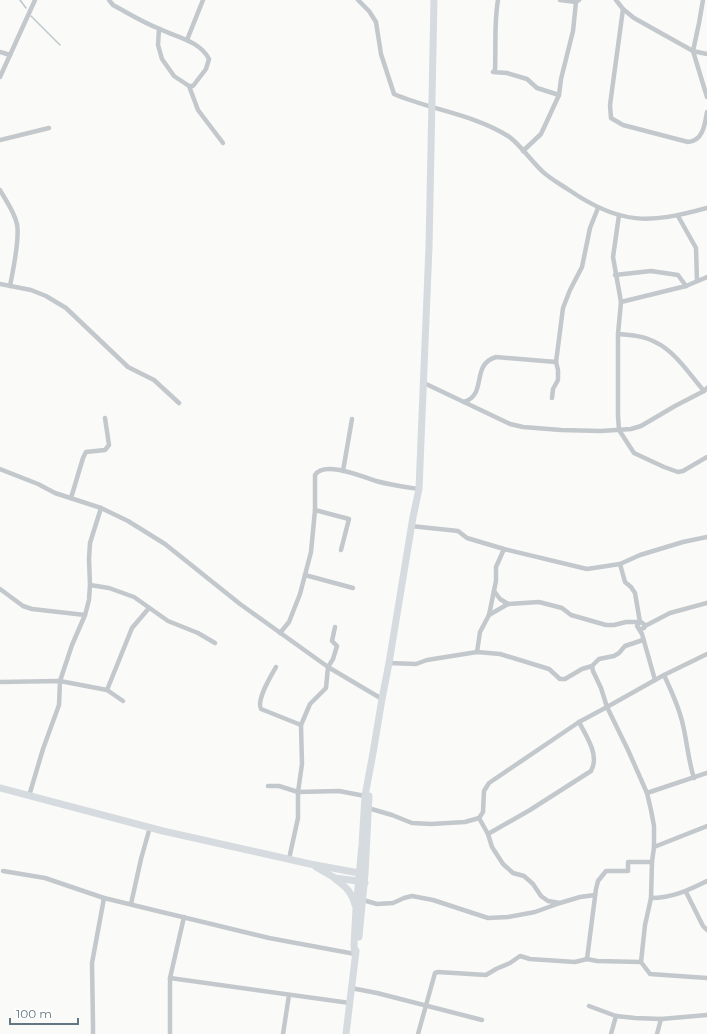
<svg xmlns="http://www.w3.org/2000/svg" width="707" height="1034" font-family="Montserrat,sans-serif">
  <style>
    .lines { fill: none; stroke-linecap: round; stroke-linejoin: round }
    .stream { stroke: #bbc7cb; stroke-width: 1.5 }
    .minor { stroke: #c3c8cc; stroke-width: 4.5 }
    .primary { stroke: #d6dbdf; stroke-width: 7 }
  </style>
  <rect width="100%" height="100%" fill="#fafaf8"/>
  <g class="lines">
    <g class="stream">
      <path d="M 20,0 L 26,8"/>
      <path d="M 31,16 L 60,45"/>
    </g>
    <g class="minor">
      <path d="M 109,0 L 113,5 C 128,13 144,23 160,29 C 176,37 200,41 209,59 L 206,69 L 193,86 L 189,86"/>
      <path d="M 358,0 L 369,11 L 376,22 L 381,54 L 394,94 C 431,110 473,114 508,136 C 518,142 532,162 542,171 C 549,178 560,184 569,190 C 620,225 649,224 707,208"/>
      <path d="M 498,0 C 494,23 496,47 495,70 L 493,72 L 507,73 L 527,79 L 537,88 L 559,95"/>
      <path d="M 560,0 L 576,2 L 579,0"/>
      <path d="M 616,0 L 623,9 L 634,18 L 693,51 L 707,54"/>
      <path d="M 703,0 L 699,23 L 693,51 L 707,97"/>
      <path d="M 623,9 L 610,105 L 611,118 L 623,125 L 688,142 C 703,141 705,124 707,112"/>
      <path d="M 159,29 L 158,45 L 162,59 L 174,76 L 189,86 L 198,110 L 223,143"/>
      <path d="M 187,40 L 203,0"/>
      <path d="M 0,52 L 10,55"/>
      <path d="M 0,77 L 35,0"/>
      <path d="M 0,140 L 49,128"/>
      <path d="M 523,151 L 541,134 L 559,95 L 561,79 L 573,31 L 576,2"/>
      <path d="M 0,190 C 6,201 14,211 17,224 C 20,239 13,270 10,286"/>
      <path d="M 619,215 L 613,257 L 621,302 L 618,334 L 618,416 L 619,430 L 634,453 L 664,467 L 678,472 L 683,471 L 707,457"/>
      <path d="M 678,216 L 696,248 L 697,281"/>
      <path d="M 615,275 L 651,271 L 678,275 L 686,286"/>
      <path d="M 0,284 L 31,290 L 46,296 L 66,308 L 128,367 L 154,380 L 179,403"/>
      <path d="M 621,302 L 686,286 L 707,277"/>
      <path d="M 618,334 C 631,335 644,336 655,342 C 675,351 690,375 704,391"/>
      <path d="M 424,383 L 510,424 L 523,427 L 561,430 L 601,431 L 631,429 L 641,426 L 675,406 L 704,391 L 707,388"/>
      <path d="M 552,398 L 553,389 L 558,380 L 558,370 L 556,362 L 563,308 L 570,290 L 582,267 L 590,228 L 598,208"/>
      <path d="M 464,402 C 488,394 470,365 496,357 L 556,362"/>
      <path d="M 0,469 L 38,484 L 55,493 L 101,508 L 128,521 L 165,544 L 240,604 L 328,667 L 382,699"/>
      <path d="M 343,471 L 352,419"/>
      <path d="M 71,498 L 83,458 L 86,452 L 105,450 L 109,445 L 105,418"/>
      <path d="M 315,510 L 349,519 L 341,550"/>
      <path d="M 411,526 L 458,531 L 467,538 L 504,549 L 587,569 L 620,564 L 640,555 L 683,542 L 707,537"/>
      <path d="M 620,564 L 625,582 L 631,587 L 635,593 L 640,622"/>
      <path d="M 305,575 L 353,588"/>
      <path d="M 90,585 L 109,588 L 134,597 L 168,621 L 198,633 L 215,643"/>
      <path d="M 0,589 L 23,606 L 32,609 L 85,615"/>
      <path d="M 494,591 L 500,599 L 508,604"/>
      <path d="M 489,615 L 508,604 L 539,602 L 562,608 L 571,615 L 606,625 L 614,625 L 626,622 L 641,622 L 645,625 L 644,628 L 639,629 L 637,626 L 639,623"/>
      <path d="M 645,626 L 670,613 L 707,603"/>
      <path d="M 639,629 L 642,634 L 655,680"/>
      <path d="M 280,633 L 289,622 L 300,594 L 311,552 L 315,510 L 315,475 C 324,460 363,477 376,481 C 390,485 405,487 419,489"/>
      <path d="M 477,652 L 480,632 L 489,615 L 496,581 L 496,567 L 504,549"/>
      <path d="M 389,663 L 416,664 L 427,660 L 477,652 L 500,654 L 549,669 L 560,679 L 565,679 L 582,669 L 592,666 L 599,659 L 614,656 L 619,653 L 625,646 L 643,640"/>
      <path d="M 592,666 L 593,671 L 601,688 L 607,707 L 628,750 L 647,793 L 651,810 L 654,826 L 654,847 L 652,862 L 651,898 L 645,925 L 641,962 L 650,974 L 707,978"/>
      <path d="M 276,667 C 271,676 256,700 261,709 L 301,725"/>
      <path d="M 664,675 C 671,690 678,705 682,721 C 687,740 688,760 694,778"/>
      <path d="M 0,682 L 60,681 L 107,690 L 123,701"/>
      <path d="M 107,690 L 132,628 L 149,608"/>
      <path d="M 268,786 L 279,786 L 298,792 L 339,791 L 365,796"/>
      <path d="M 647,793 L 707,773"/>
      <path d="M 29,796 L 43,749 L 59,705 L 60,681 L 72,645 L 85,615 L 89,600 L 90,585 L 89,559 L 90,543 L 101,508"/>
      <path d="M 368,808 L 392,815 L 412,823 L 431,824 L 465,822 L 479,818 L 483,812 L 484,791 L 489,783 L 579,722 L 607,707 L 664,675 L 707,654"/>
      <path d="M 479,818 L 488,834 L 492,847 L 503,864 L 513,873 L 524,876 L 533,884 L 541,896 L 548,901 L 560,903 L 580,897 L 595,895"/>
      <path d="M 488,834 L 530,810 L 591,771 C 600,755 586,736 579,722"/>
      <path d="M 654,847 L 707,826"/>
      <path d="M 289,859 L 298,818 L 298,792 L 302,764 L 301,725 L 310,704 L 326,688 L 328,667 L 333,659 L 337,646 L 332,641 L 335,627"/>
      <path d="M 3,871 L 45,878 L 104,898 L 269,938 L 355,954"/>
      <path d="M 686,892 L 703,926 L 707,930"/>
      <path d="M 651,898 C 672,898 689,890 707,881"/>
      <path d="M 363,900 L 377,904 L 393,903 L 404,898 L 412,896 L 433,900 L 488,918 L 508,917 L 535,912 L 560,903"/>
      <path d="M 131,904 L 141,859 L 150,827"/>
      <path d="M 587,959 L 596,889 L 598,881 L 606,871 L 628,871 L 628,862 L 652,862"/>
      <path d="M 170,978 L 350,1003"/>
      <path d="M 351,988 L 377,993 L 482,1020"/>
      <path d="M 589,1006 L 616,1016 L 635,1018 L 661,1019 L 707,1015"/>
      <path d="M 93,1034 L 93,1024 L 92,963 L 104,898"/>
      <path d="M 170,1034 L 170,978 L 184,917"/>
      <path d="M 283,1034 L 289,995"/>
      <path d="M 418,1034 L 435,973 L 438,972 L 486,975 L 496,969 L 510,963 L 520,956 L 530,959 L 575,962 L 587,959 L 597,961 L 641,962"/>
      <path d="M 611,1034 L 616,1016"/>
      <path d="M 657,1034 L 661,1019"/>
    </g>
    <g class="primary">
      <path d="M 0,788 L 163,831 L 310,864 L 359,873 L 365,883"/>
      <path d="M 316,867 L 335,878 L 358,881 L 361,879"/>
      <path d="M 335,879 C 345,886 352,892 355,905"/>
      <path d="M 359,937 L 365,874 L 369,796"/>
      <path d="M 355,954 L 354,945 L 356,909 L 362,845 L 365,796 L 373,753 L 382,699 L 389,663 L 413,517 L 419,489 L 429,247 L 434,0"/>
      <path d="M 346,1034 L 356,951"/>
    </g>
  </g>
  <path d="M10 1018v6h68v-6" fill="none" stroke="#657683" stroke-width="2"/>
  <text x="16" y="1018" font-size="12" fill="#657683" stroke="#ffffff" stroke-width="3" paint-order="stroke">100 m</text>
</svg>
